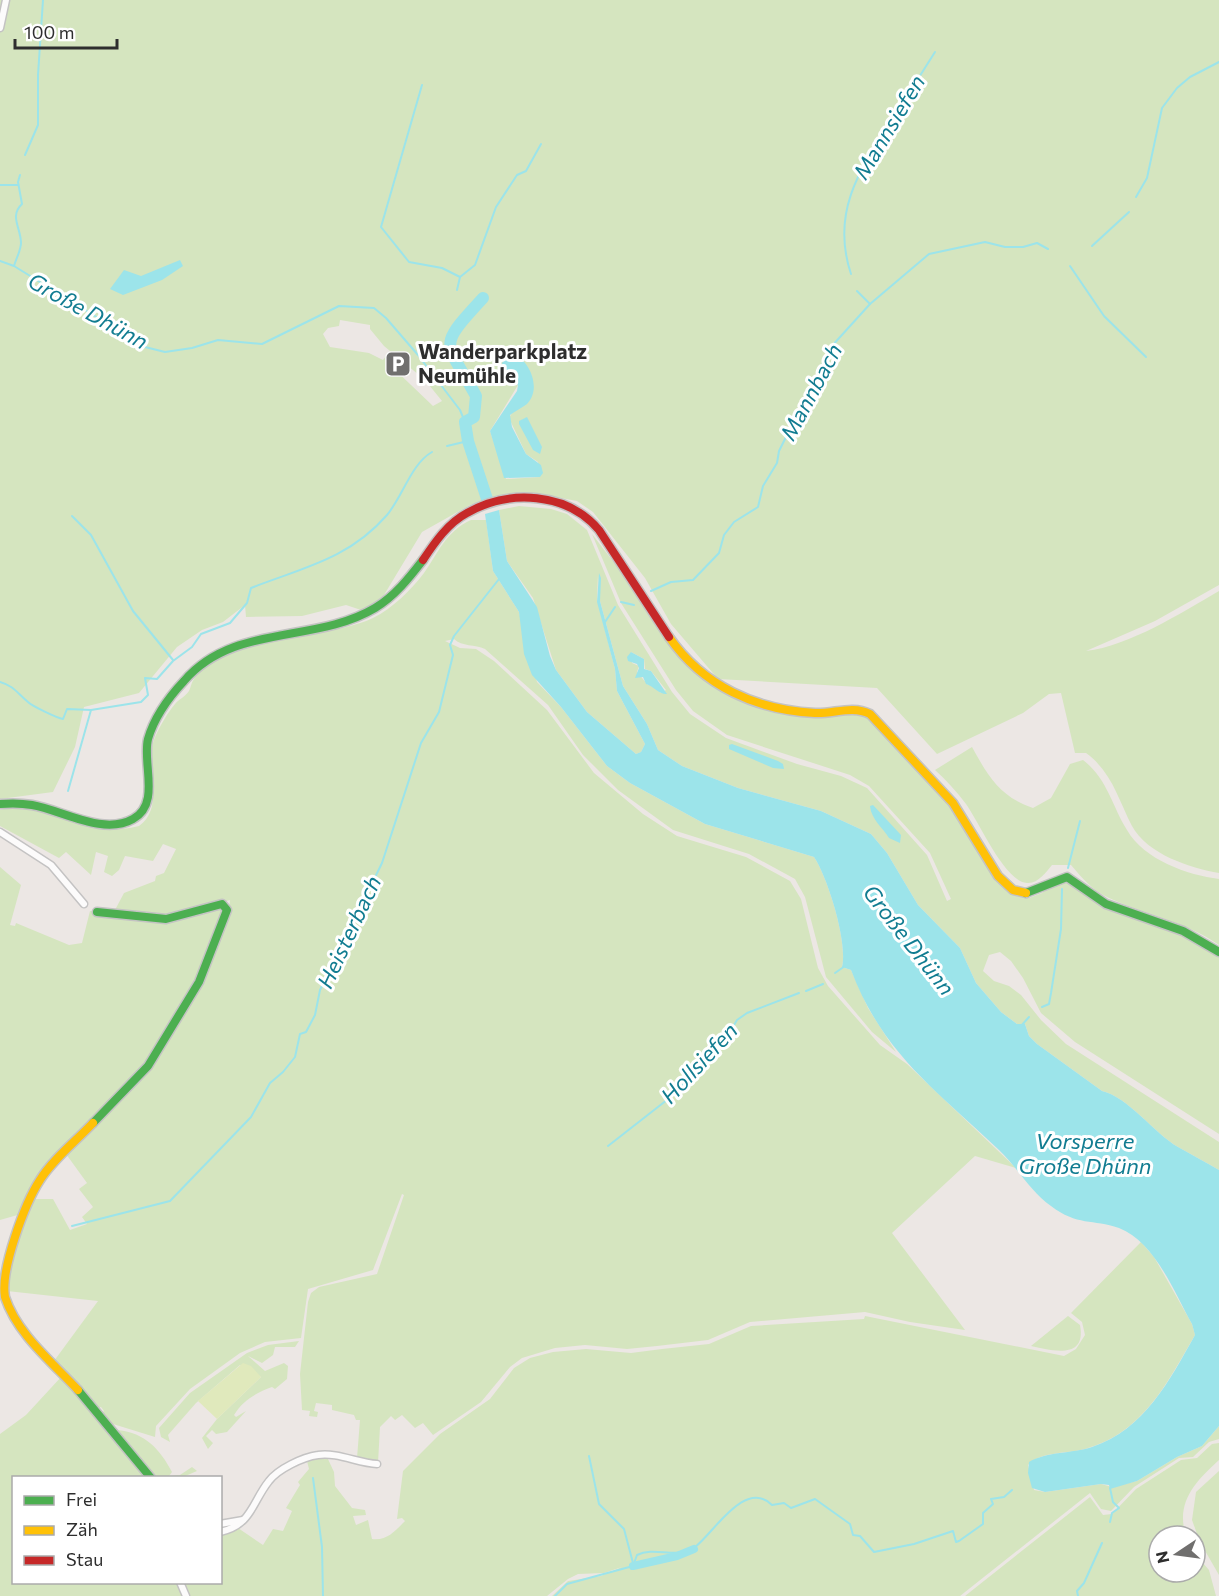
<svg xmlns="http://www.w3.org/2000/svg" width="1219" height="1596" font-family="Commissioner,sans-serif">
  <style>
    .green { fill: #d5e5bf; fill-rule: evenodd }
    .pitch { fill: #e0e9bc }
    .water { fill: #9ce4ea }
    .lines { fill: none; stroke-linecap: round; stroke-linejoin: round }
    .stream { stroke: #9ce4ea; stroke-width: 2 }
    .canal { stroke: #9ce4ea; stroke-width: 8 }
    .river { stroke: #9ce4ea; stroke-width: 12 }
    .street-casing { stroke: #c4c3c3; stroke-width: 9 }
    .fast-casing { stroke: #c4c3c3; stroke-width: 11 }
    .slow-casing { stroke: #c4c3c3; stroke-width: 11 }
    .jam-casing { stroke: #c4c3c3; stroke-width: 11 }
    .street { stroke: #fcfbfb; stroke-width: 6 }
    .fast { stroke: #4caf50; stroke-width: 8 }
    .slow { stroke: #ffc107; stroke-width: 8 }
    .jam { stroke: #c62828; stroke-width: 8 }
    .labels { text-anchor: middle; stroke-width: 6; stroke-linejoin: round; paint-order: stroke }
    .poi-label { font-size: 21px; font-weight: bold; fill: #2e2e2e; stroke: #fff; text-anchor: start }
    .water-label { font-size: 22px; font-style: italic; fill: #117c91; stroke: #fff }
  </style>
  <rect width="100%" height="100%" fill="#ece7e4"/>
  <g class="green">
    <path d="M 0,0 L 1219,0 L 1219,585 L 1155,621 L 1086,651 C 1129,646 1181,613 1219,591 L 1219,873 C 1190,868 1147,854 1132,826 C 1118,799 1112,772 1086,753 L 1075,753 L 1061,693 L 1049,694 L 1023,713 L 937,754 L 877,688 L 718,679 L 671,624 L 645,578 L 593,512 L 577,501 L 545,495 L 518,493 L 487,499 L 470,505 L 422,532 L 384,595 L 364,611 L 346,605 L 302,616 L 246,617 L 245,605 L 223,622 L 202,630 L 177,647 L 139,693 L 84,707 L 75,747 L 53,792 L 0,799 ZM 340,320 L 370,325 L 370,329 L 384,346 L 425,380 L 442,401 L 433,406 L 388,363 L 391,359 L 386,356 L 383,360 L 369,353 L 330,347 L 323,334 L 328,328 L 339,326 ZM 501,372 L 531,374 C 537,406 520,399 509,418 L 526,454 L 538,462 L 540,477 L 506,479 L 490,431 L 518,385 L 506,379 Z"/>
    <path d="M 519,506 L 551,509 L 567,514 L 587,530 L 618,605 L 672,692 L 690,714 L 726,738 L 797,764 L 841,776 L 867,788 L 927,855 L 947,901 L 951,899 L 930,853 L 869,786 L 850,775 L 727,735 L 693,711 L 676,690 L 621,603 L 592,534 L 704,680 L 789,713 L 819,717 L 858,713 L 869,717 L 955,808 L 1009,892 L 1029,898 L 1042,893 L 1057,882 L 1065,881 L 1096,902 L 1180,933 L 1219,955 L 1219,1134 L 1075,1042 L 1041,1013 L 1023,978 L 1011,961 L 1000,952 L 989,955 L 983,971 L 994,981 L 1009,986 L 1021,995 L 1041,1020 L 1066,1044 L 1219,1142 L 1219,1170 C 1205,1162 1191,1154 1178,1147 C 1154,1133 1128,1097 1102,1091 L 1037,1044 L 1029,1036 L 1025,1024 L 1017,1024 L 1001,1012 L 976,983 L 960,948 L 918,905 L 887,853 L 871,834 L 821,811 L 738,788 L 682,766 L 658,750 L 647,724 L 623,686 L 600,601 L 598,575 L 597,599 L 615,669 L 617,691 L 645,744 L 641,752 L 636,754 L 587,712 L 556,670 L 533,598 L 507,561 L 499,510 ZM 631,652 L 644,659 L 645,669 L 651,671 L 666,690 L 661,693 L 654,685 L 648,685 L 637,672 L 639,666 L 632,663 Z"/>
    <path d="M 471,520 L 486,520 L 493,571 L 519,612 L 537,682 L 561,707 L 607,766 L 630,783 L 705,824 L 814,857 C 828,878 848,943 842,967 L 851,970 L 868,1008 L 896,1052 L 872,1032 L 826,977 L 805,897 L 795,879 L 749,854 L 673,830 L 618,790 L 583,755 L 548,705 L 485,649 C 475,644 462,647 454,639 L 445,641 L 460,648 L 476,649 L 494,661 L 547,710 L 594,773 L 643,814 L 677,836 L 746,857 L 790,881 L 801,899 L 818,968 L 828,986 L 880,1045 L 907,1064 L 1016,1168 L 975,1156 L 892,1233 L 965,1330 L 910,1322 L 865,1312 L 750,1322 L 708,1340 L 657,1346 L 627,1349 L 585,1345 L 555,1348 L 522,1358 L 510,1367 L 481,1402 L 433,1435 L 423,1423 L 415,1428 L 402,1415 L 395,1420 L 391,1416 L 380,1427 L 378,1463 L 357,1458 L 360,1420 L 356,1420 L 354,1415 L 332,1410 L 332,1405 L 316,1403 L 314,1411 L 318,1412 L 317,1417 L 309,1416 L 310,1411 L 302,1410 L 300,1374 L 308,1302 L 311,1293 L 319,1287 L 377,1274 L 404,1195 L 402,1194 L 373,1270 L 308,1289 L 301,1338 L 265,1342 L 240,1353 L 190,1389 L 156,1426 L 155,1437 L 113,1424 L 102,1413 L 104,1411 L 101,1407 L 98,1408 L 54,1361 L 98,1301 L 7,1291 L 10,1252 L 35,1199 L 53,1199 L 70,1230 L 87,1224 L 82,1217 L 93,1207 L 79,1189 L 87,1183 L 66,1154 L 126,1095 L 184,1012 L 229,912 L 230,900 L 171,917 L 115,910 L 124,893 L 155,881 L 156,876 L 164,873 L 176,849 L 163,844 L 153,861 L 125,856 L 119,870 L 112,876 L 104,872 L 108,856 L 96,852 L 91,875 L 66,852 L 59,858 L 0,826 L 0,810 C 44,799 89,840 139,826 C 165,807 146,770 153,743 C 156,732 168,712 175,704 C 179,699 185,697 189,691 C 191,687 191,683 194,679 C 230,632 321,642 373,618 C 393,608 411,590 424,573 C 439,552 445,532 471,520 Z"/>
    <path d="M 972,747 C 988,776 1000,797 1033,808 L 1051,798 L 1070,764 L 1083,760 C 1107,778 1112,806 1127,830 C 1144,860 1188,875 1219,879 L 1219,945 C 1185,921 1146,915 1109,898 C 1093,891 1082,878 1071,865 L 1052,865 C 1046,872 1038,884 1027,883 C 1005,882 979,822 966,804 C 957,792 946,780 935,770 Z"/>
    <path d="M 0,867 L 21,885 L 10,925 L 15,926 L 16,923 L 69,945 L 82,943 L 90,911 L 142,918 L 224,908 L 203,971 L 147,1065 L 57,1158 L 21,1214 L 0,1220 Z"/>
    <path d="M 1141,1242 L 1154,1257 L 1192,1324 L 1195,1335 C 1167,1383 1143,1433 1085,1449 C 1067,1454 1041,1451 1028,1465 L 1034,1490 L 1045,1492 L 1101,1484 L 1112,1487 L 1137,1481 L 1177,1457 L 1202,1446 L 1219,1426 L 1219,1439 L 1209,1442 L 1193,1457 L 1179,1458 L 1134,1487 L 1111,1511 L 1101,1509 L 1090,1493 L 960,1596 L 552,1596 L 568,1581 L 601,1576 L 622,1567 L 604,1573 L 578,1574 L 568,1579 L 547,1596 L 0,1596 L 0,1434 L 26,1415 L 62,1376 L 89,1404 L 147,1477 L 14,1478 L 14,1582 L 220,1582 L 221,1534 L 238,1528 L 263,1545 L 273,1529 L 283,1531 L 292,1511 L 286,1508 L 300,1485 L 298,1482 L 309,1469 L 307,1461 L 327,1457 L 334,1472 L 335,1486 L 352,1508 L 365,1510 L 366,1515 L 353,1516 L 356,1525 L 368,1520 L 372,1539 C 387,1541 395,1531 405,1521 L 402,1518 L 397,1519 L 403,1471 L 440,1434 L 490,1399 L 514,1368 L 530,1358 L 553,1352 L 586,1349 L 631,1353 L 662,1349 L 709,1344 L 751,1326 L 864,1319 L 865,1316 L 1064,1356 L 1076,1349 L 1085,1335 L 1082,1322 L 1071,1313 Z"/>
    <path d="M 1068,1316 L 1080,1325 C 1087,1361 1050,1350 1031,1346 Z"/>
    <path d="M 299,1341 L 295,1347 L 275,1347 L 273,1355 L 262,1363 L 248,1356 L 265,1371 L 284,1363 L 288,1366 L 287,1379 L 275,1389 L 272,1387 C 256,1393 243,1400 234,1415 L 236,1417 L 246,1411 L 227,1432 L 216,1434 L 212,1430 L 206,1436 L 213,1443 L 208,1449 L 202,1438 L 217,1419 L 261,1377 L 240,1365 L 196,1403 L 168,1435 L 170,1442 L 161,1437 L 159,1428 L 190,1393 L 247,1353 L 268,1345 Z"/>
    <path d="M 118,1430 C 145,1433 160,1449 172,1472 L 169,1476 L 180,1475 L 192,1467 L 197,1471 L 183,1477 L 153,1477 Z"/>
    <path d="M 1219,1443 L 1219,1460 C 1196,1481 1175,1502 1186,1536 L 1159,1536 L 1159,1572 L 1195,1572 L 1195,1554 L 1209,1570 L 1216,1596 L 965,1596 L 1090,1497 L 1103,1515 L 1112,1514 L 1136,1489 L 1181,1460 L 1197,1458 L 1212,1444 Z"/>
    <path d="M 1219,1471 L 1219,1575 L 1200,1542 L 1192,1520 L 1196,1492 Z"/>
  </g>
  <path class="pitch" d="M 243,1363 L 251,1366 L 261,1377 L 217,1419 L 198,1401 Z"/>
  <g class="water">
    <path d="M 180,260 L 183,266 L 162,280 L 123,295 L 110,289 L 124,270 L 141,276 Z"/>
    <path d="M 513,354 C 530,360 542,389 527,404 C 522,408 515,411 510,415 L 512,427 L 526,454 L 541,465 L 543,473 L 540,477 L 504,478 L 490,431 L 517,391 L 518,385 C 506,376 495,372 506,356 Z"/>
    <path d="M 527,417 L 542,447 L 540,454 L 533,450 L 519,424 L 519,421 Z"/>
    <path d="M 499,510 L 507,561 L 537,607 L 550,656 L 556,670 L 587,712 L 636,754 L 641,752 L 645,744 L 617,691 L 615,669 L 597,602 L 599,573 L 601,578 L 600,601 L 623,686 L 647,724 L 658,750 L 682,766 L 738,788 L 821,811 L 871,834 L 887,853 L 918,905 L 960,948 L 976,983 L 1001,1012 L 1017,1024 L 1025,1024 L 1029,1036 L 1037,1044 L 1102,1091 C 1128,1097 1154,1133 1178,1147 C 1191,1154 1205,1162 1219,1170 L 1219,1426 L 1202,1446 L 1177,1457 L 1137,1481 L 1110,1489 L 1109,1485 L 1101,1484 L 1045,1492 L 1032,1488 L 1028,1473 L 1029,1462 C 1048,1451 1071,1454 1092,1447 C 1145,1429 1169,1381 1195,1335 L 1192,1324 C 1174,1292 1155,1242 1119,1228 C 1093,1219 1077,1226 1051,1206 C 1030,1191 1017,1167 999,1150 C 936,1090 883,1054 851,970 L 842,967 C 848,943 828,878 814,857 L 705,824 L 630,783 L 607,766 L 561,707 L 532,675 L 524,654 L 519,612 L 493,571 L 485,514 Z"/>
    <path d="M 631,652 L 644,659 L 644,669 L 651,671 L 667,694 C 660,695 653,686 646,684 L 643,677 L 635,678 L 639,668 L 637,664 L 628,661 L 627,657 Z"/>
    <path d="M 732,744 L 778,761 L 783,764 L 784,769 L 773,768 L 729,749 L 729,745 Z"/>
    <path d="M 873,805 L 901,835 L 900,843 L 889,838 C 883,828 871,819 870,806 Z"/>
  </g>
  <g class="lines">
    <g class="stream">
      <path d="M 422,85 L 381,227 L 409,262 L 442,268 L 460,277"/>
      <path d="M 25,155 L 38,125 L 38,75 L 43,0"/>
      <path d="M 0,185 L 18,185"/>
      <path d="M 1136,197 L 1147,178 L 1162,108 L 1177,88 L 1190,77 L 1219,62"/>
      <path d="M 1092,246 L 1129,212"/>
      <path d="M 0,261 L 14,266 L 145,347 L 165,352 L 192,348 L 218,340 L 262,344 L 339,306 L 374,308 L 386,318 L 418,355 L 460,410 L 465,422"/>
      <path d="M 14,266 C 16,259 21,250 21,243 C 21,228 9,216 22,204 L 18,182 L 20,175"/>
      <path d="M 1070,266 L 1104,316 L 1146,357"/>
      <path d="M 851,274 C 831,214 858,172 890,123 C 905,99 920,76 935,52"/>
      <path d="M 457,290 L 460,277 L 475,265 L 496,207 L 517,175 L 526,171 L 541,144"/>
      <path d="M 857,291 L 870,304"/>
      <path d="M 447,446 L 468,441"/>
      <path d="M 72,516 L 91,535 L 133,611 L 173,660"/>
      <path d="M 651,591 L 671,582 L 693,580 L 719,553 L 724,535 L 734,522 L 758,507 L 763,486 L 777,463 L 779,451 L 831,347 L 870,304 L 929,254 L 985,242 L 1005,247 L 1023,247 L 1037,243 L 1048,249"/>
      <path d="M 621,602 L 634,605"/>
      <path d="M 605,622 L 615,607"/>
      <path d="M 0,682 C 14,686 17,693 28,702 C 32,706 57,718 63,719 L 67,709 L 91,710 L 141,702 L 148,695 L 145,678 L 157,679 L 173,661 L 192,647 L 201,634 L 230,623 L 247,603 L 251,588 C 302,568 349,559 387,515 C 403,496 411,464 432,452"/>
      <path d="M 68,791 L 91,710"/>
      <path d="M 1068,868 L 1080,821"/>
      <path d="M 835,973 L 845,966"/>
      <path d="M 806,991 L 823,984"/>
      <path d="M 1042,1007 L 1049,1004 L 1051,993 L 1061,929 L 1062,889"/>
      <path d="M 1021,1026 L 1029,1017"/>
      <path d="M 608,1146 L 672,1096 L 724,1042 L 737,1020 L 747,1013 L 799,993"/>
      <path d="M 72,1226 L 170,1201 L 251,1117 L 270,1083 L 283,1072 L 295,1057 L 300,1034 L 306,1032 L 315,1015 L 320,990 L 382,863 L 421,743 L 439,712 L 453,655 L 450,645 L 454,636 L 499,579"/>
      <path d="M 589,1456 L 599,1504 L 624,1529 L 633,1563"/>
      <path d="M 313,1478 L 322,1547 L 323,1596"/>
      <path d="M 1110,1488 L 1113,1502 L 1119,1508 L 1112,1513 L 1110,1522"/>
      <path d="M 555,1596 L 567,1584 L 633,1566 L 637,1555 C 655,1546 678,1560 695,1547 C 713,1534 745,1478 772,1505 L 784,1503 L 791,1508 L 815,1499 L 850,1524 L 853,1535 L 860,1536 L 874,1552 L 914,1544 L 953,1531 L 956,1542 L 959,1541 L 983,1524 L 983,1513 L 993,1504 L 991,1499 L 1004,1497 L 1012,1490"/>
      <path d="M 1078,1596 L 1077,1591 L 1084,1583 L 1102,1543"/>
    </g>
    <path class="canal" d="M 633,1566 L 677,1556 L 694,1549"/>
    <path class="river" d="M 483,298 C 435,350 446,340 476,396 L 474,417 L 465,422 L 468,441 L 487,499"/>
    <g class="street-casing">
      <g id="street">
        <path d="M 0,28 L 6,0"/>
        <path d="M 0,832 L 51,865 L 84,904"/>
        <path d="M 220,1524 L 243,1520"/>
        <path d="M 220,1532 C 252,1525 252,1502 269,1481 C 278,1469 303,1457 318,1455 C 337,1452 358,1463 377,1464"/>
        <path d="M 180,1582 L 186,1596"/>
      </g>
    </g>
    <g class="fast-casing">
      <g id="fast">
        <path d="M 0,804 C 11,803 21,803 32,805 C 62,810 103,836 133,819 C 161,804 142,763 148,739 C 154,718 169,697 184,681 C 234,623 315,644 375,608 C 395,596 409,578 423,560"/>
        <path d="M 1026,893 L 1067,877 L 1106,904 L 1183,931 L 1219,952"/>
        <path d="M 93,1123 L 148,1066 L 199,982 L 227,910 L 222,904 L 166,919 L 97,912"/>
        <path d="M 78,1390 L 151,1478"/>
      </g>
    </g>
    <g class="slow-casing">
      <g id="slow">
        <path d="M 669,637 C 703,686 756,710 815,713 C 834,714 852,705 870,714 L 953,803 L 998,876 L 1013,890 L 1026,893"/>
        <path d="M 78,1390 C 52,1362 17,1334 5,1297 C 0,1270 25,1203 40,1180 C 53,1159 76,1141 93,1123"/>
      </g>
    </g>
    <g class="jam-casing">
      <path id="jam" d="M 423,560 C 435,542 448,523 467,513 C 509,489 567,492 599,530 L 669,637"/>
    </g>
    <use href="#street" class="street"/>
    <use href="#fast" class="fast"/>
    <use href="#slow" class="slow"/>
    <use href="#jam" class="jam"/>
  </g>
  <defs>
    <g id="parking-square" transform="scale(1.35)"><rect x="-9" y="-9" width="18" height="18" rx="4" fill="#706f6e" stroke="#fff"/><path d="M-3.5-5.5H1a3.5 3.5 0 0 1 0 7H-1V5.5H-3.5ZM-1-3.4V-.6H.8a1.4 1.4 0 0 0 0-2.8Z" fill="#fff"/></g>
  </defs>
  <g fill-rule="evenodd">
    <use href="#parking-square" x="398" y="364"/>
  </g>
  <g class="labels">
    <g class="poi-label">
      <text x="418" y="359">Wanderparkplatz<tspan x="418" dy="24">Neumühle</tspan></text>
    </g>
    <g class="water-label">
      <text transform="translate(889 127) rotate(-59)" y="8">Mannsiefen</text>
      <text transform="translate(88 311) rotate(29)" y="8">Große Dhünn</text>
      <text transform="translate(811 392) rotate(-62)" y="8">Mannbach</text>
      <text transform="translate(349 932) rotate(-65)" y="8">Heisterbach</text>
      <text transform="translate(909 940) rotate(52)" y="8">Große Dhünn</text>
      <text transform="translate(699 1063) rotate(-47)" y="8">Hollsiefen</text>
      <text x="1085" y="1149">Vorsperre<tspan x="1085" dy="25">Große Dhünn</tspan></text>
    </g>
  </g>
  <rect x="12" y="1476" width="210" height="108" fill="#ffffff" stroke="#ababab" stroke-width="1.5"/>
  <rect x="24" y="1496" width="30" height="9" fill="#4caf50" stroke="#ababab" stroke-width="1.5"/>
  <text x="66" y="1506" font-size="18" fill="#2e2e2e">Frei</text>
  <rect x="24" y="1526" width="30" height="9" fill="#ffc107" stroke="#ababab" stroke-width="1.5"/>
  <text x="66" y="1536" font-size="18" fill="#2e2e2e">Zäh</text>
  <rect x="24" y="1556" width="30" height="9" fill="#c62828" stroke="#ababab" stroke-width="1.5"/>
  <text x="66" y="1566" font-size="18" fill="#2e2e2e">Stau</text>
  <g transform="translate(1177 1554) rotate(257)"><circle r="28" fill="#ffffff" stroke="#ababab" stroke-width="1.5"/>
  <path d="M0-4.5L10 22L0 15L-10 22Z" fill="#706f6e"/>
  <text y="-9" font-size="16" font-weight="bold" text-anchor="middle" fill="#2e2e2e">N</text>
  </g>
  <path d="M15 39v9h102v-9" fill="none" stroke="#2e2e2e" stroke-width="3"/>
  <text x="24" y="39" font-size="18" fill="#2e2e2e" stroke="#ffffff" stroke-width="4.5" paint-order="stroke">100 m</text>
</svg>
